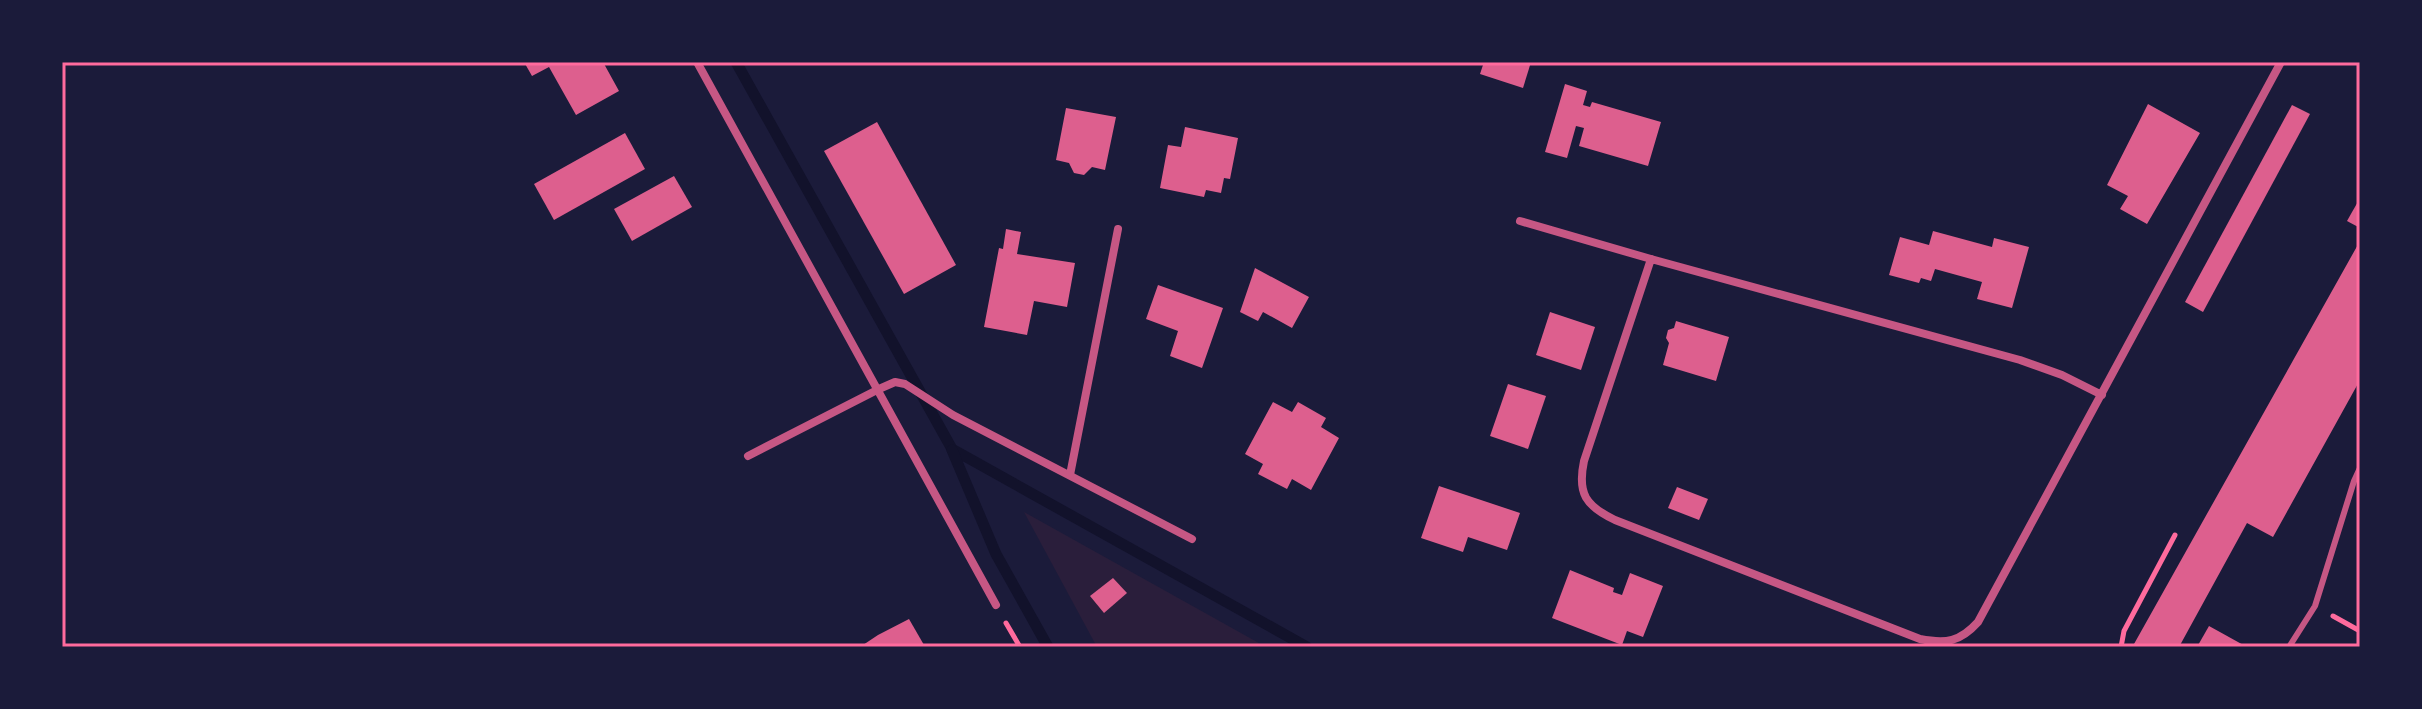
<svg xmlns="http://www.w3.org/2000/svg" width="2422" height="709" font-family="Lato,sans-serif">
  <style>
    .green { fill: #2a1e3b }
    .lines { fill: none; stroke-linecap: round; stroke-linejoin: round }
    .stream { stroke: #12122b; stroke-width: 11 }
    .building { fill: #dd5f8e }
    .path { stroke: #ff6b9d; stroke-width: 5 }
    .service { stroke: #c65784; stroke-width: 6 }
    .minor { stroke: #c65784; stroke-width: 8 }
    .neatline { fill: none; stroke: #ff6b9d; stroke-width: 3 }
  </style>
  <rect width="100%" height="100%" fill="#1b1b3a"/>
  <path class="green" d="M 1024,512 L 1266,647 L 1097,647 Z"/>
  <g class="lines">
    <g class="stream">
      <path d="M 736,62 L 952,449 L 1307,647"/>
      <path d="M 952,450 L 996,554 L 1048,647"/>
    </g>
  </g>
  <g class="building">
    <path d="M 524,62 L 603,62 L 619,91 L 576,115 L 549,67 L 532,76 Z"/>
    <path d="M 1484,62 L 1531,62 L 1523,88 L 1480,74 Z"/>
    <path d="M 1565,84 L 1587,91 L 1583,105 L 1590,107 L 1592,102 L 1661,122 L 1648,166 L 1579,146 L 1584,128 L 1576,126 L 1567,158 L 1545,152 Z"/>
    <path d="M 2148,104 L 2200,133 L 2147,224 L 2120,209 L 2128,196 L 2107,185 Z"/>
    <path d="M 2292,105 L 2310,114 L 2203,312 L 2185,302 Z"/>
    <path d="M 1066,108 L 1116,117 L 1105,170 L 1092,167 L 1084,175 L 1074,173 L 1069,163 L 1056,160 Z"/>
    <path d="M 877,122 L 956,265 L 904,294 L 824,151 Z"/>
    <path d="M 1185,127 L 1238,138 L 1230,179 L 1224,178 L 1221,193 L 1206,190 L 1204,197 L 1160,188 L 1168,145 L 1181,147 Z"/>
    <path d="M 625,133 L 645,169 L 554,220 L 534,184 Z"/>
    <path d="M 674,176 L 692,207 L 632,241 L 614,209 Z"/>
    <path d="M 2360,198 L 2360,228 L 2347,221 Z"/>
    <path d="M 1006,229 L 1021,232 L 1017,254 L 1075,263 L 1067,307 L 1034,301 L 1027,335 L 984,327 L 999,248 L 1003,249 Z"/>
    <path d="M 1933,231 L 1992,247 L 1994,238 L 2029,247 L 2012,308 L 1977,299 L 1982,282 L 1935,269 L 1931,281 L 1921,278 L 1919,283 L 1889,275 L 1900,237 L 1929,245 Z"/>
    <path d="M 2360,241 L 2360,380 L 2273,537 L 2247,523 L 2179,647 L 2139,647 L 2134,644 Z"/>
    <path d="M 1255,268 L 1309,297 L 1292,328 L 1263,312 L 1258,321 L 1240,312 Z"/>
    <path d="M 1158,285 L 1223,308 L 1202,368 L 1170,356 L 1178,331 L 1146,319 Z"/>
    <path d="M 1550,312 L 1595,327 L 1581,370 L 1536,355 Z"/>
    <path d="M 1676,321 L 1729,337 L 1716,381 L 1663,365 L 1669,343 L 1666,338 L 1668,330 L 1674,328 Z"/>
    <path d="M 1508,384 L 1546,396 L 1528,449 L 1490,436 Z"/>
    <path d="M 1273,402 L 1292,412 L 1298,402 L 1326,418 L 1321,427 L 1339,438 L 1311,490 L 1292,479 L 1287,489 L 1258,474 L 1263,464 L 1245,454 Z"/>
    <path d="M 1439,486 L 1520,513 L 1507,550 L 1468,537 L 1463,552 L 1421,538 Z"/>
    <path d="M 1677,487 L 1708,499 L 1699,520 L 1668,508 Z"/>
    <path d="M 1570,570 L 1614,588 L 1613,592 L 1622,595 L 1630,573 L 1663,586 L 1643,637 L 1627,631 L 1622,645 L 1552,618 Z"/>
    <path d="M 1113,578 L 1127,593 L 1104,613 L 1090,596 Z"/>
    <path d="M 909,619 L 924,645 L 860,647 L 878,635 Z"/>
    <path d="M 2209,626 L 2247,647 L 2197,647 Z"/>
  </g>
  <g class="lines">
    <g class="path">
      <path d="M 2333,616 L 2360,631"/>
      <path d="M 1006,623 L 1020,647"/>
      <path d="M 2121,647 L 2124,631 L 2175,535"/>
    </g>
    <path class="service" d="M 2289,647 L 2315,606 L 2354,481 L 2360,468"/>
    <g class="minor">
      <path d="M 697,62 L 996,605"/>
      <path d="M 1520,221 L 1651,259"/>
      <path d="M 2102,395 L 2062,375 L 2020,360 L 1651,259 L 1584,461 C 1577,494 1586,506 1615,520 L 1920,639 C 1946,644 1960,642 1978,622 L 2281,62"/>
      <path d="M 748,456 L 879,389 L 895,382 L 905,384 L 953,415 L 1192,539"/>
      <path d="M 1070,475 L 1118,229"/>
    </g>
  </g>
  <rect width="2422" height="709" fill="none" stroke="#1b1b3a" stroke-width="128"/>
  <rect x="64" y="64" width="2294" height="581" class="neatline"/>
</svg>
